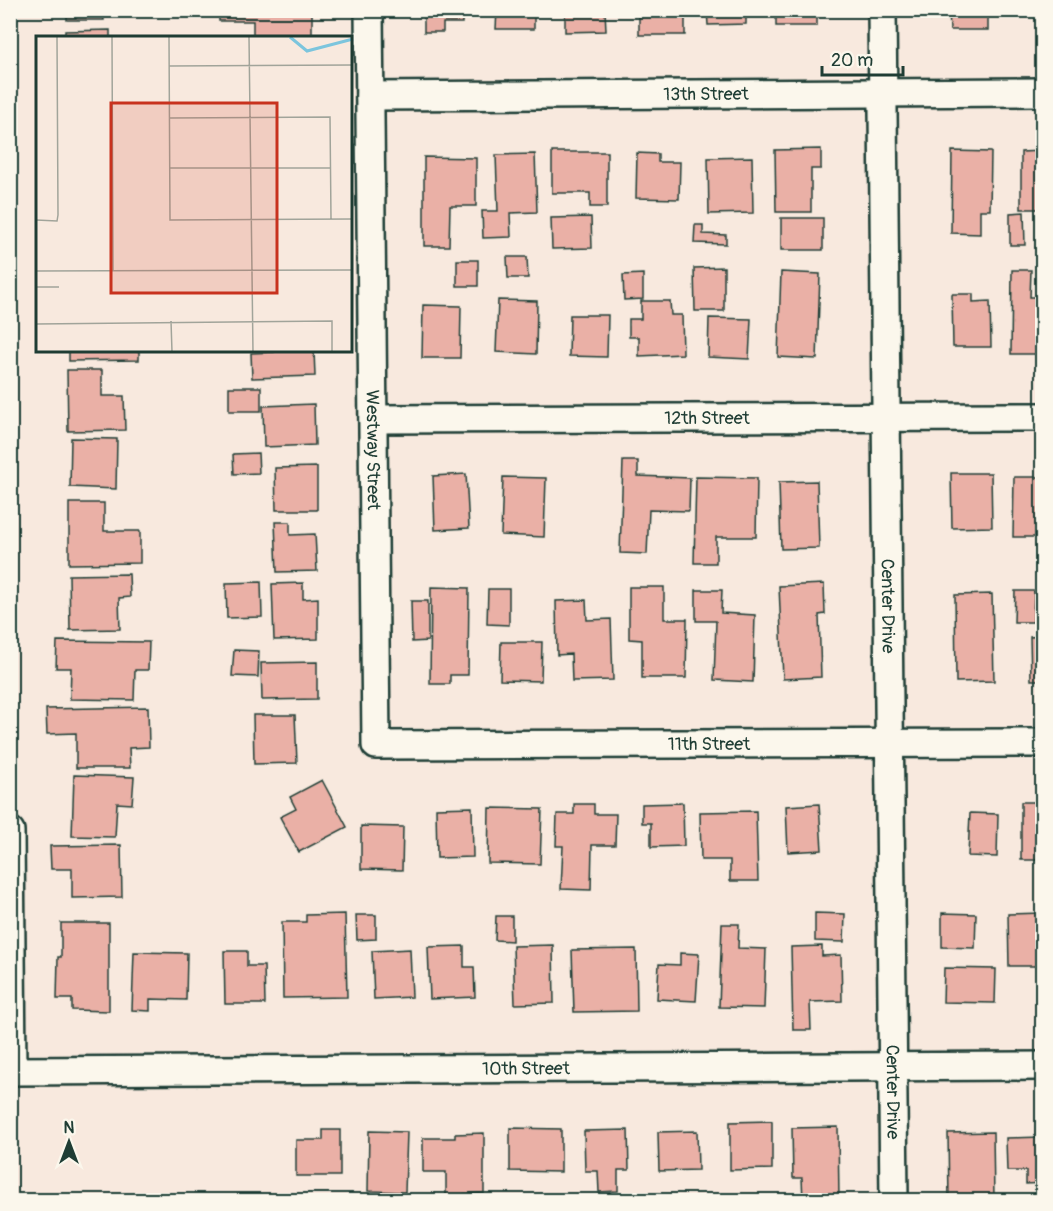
<svg xmlns="http://www.w3.org/2000/svg" width="1053" height="1211" font-family="Pangolin,sans-serif">
  <style>
    .building { fill: #eab0a6; stroke: #1f3d34; stroke-width: 1.5 }
    .lines { fill: none; stroke-linecap: round; stroke-linejoin: round }
    .minor-casing { stroke: #1f3d34; stroke-width: 32 }
    .minor { stroke: #fbf7ec; stroke-width: 27 }
    .labels { text-anchor: middle; stroke-width: 5; stroke-linejoin: round; paint-order: stroke }
    .street-label { font-size: 18px; fill: #1f3d34; stroke: #fbf7ec }
    .inset-river { fill: none; stroke: #7cc5dd; stroke-width: 3 }
    .inset-road { fill: none; stroke: #a1a49a; stroke-width: 1.5 }
    .view { fill: #c8321e; fill-opacity: 0.15; stroke: #c8321e; stroke-width: 3 }
    .inset-edge { fill: none; stroke: #1f3d34; stroke-width: 3 }
  </style>
  <rect width="100%" height="100%" fill="#f8e9de"/>
  <filter id="ink" filterUnits="userSpaceOnUse"><feTurbulence type="fractalNoise" baseFrequency=".0167" numOctaves="2"/><feDisplacementMap in="SourceGraphic" scale="12" xChannelSelector="R" yChannelSelector="G"/><feConvolveMatrix kernelMatrix="1 2 1 2 8 2 1 2 1" color-interpolation-filters="sRGB"/></filter>
  <g filter="url(#ink)">
    <g class="building">
      <path d="M 67,10 L 103,10 L 104,20 L 67,20 Z"/>
      <path d="M 219,10 L 312,10 L 312,38 L 253,38 L 253,21 L 219,21 Z"/>
      <path d="M 424,10 L 462,10 L 462,23 L 443,23 L 443,32 L 424,32 Z"/>
      <path d="M 497,10 L 534,10 L 534,29 L 496,29 Z"/>
      <path d="M 565,10 L 605,10 L 606,31 L 565,32 Z"/>
      <rect x="639" y="10" width="46" height="25"/>
      <path d="M 707,10 L 746,10 L 746,24 L 708,25 Z"/>
      <rect x="776" y="10" width="41" height="16"/>
      <path d="M 949,10 L 988,10 L 988,30 L 950,30 Z"/>
      <rect x="1024" y="10" width="18" height="5"/>
      <path d="M 110,30 L 110,38 L 65,38 L 65,31 Z"/>
      <path d="M 821,149 L 821,169 L 811,169 L 811,212 L 776,212 L 775,150 Z"/>
      <path d="M 952,151 L 991,152 L 990,210 L 980,210 L 980,234 L 951,233 Z"/>
      <path d="M 1042,151 L 1042,209 L 1021,209 L 1021,152 Z"/>
      <path d="M 552,152 L 607,152 L 607,207 L 590,207 L 590,193 L 552,193 Z"/>
      <path d="M 637,153 L 658,154 L 658,162 L 680,162 L 679,199 L 636,198 Z"/>
      <path d="M 535,154 L 537,212 L 510,213 L 511,237 L 483,238 L 482,211 L 498,211 L 496,155 Z"/>
      <path d="M 424,157 L 476,158 L 476,206 L 450,206 L 449,246 L 424,246 Z"/>
      <path d="M 752,157 L 753,213 L 709,214 L 708,158 Z"/>
      <path d="M 1024,212 L 1025,245 L 1010,245 L 1010,213 Z"/>
      <path d="M 591,217 L 592,248 L 552,249 L 551,218 Z"/>
      <rect x="781" y="218" width="42" height="32"/>
      <path d="M 695,225 L 703,225 L 703,234 L 726,235 L 726,244 L 694,243 Z"/>
      <path d="M 507,257 L 527,257 L 528,278 L 508,278 Z"/>
      <rect x="457" y="260" width="21" height="26"/>
      <path d="M 724,267 L 724,311 L 695,311 L 694,268 Z"/>
      <path d="M 1012,270 L 1031,270 L 1030,297 L 1042,297 L 1042,354 L 1011,354 Z"/>
      <path d="M 781,272 L 820,274 L 817,359 L 778,357 Z"/>
      <path d="M 643,274 L 643,299 L 624,300 L 623,275 Z"/>
      <path d="M 952,294 L 973,294 L 973,302 L 990,301 L 991,347 L 953,347 Z"/>
      <path d="M 498,300 L 537,301 L 536,354 L 496,352 Z"/>
      <path d="M 641,301 L 670,301 L 671,315 L 682,315 L 683,354 L 639,356 L 639,337 L 629,337 L 629,319 L 641,319 Z"/>
      <path d="M 423,305 L 461,306 L 460,358 L 422,358 Z"/>
      <path d="M 570,315 L 608,315 L 607,357 L 569,356 Z"/>
      <path d="M 709,318 L 751,319 L 749,359 L 708,357 Z"/>
      <path d="M 69,351 L 139,351 L 139,360 L 69,361 Z"/>
      <path d="M 274,351 L 314,351 L 315,376 L 252,378 L 251,353 L 274,352 Z"/>
      <path d="M 67,370 L 102,370 L 102,396 L 124,396 L 125,430 L 68,431 Z"/>
      <rect x="229" y="387" width="32" height="24"/>
      <path d="M 314,404 L 315,445 L 264,447 L 263,406 Z"/>
      <path d="M 71,438 L 117,439 L 116,489 L 70,487 Z"/>
      <path d="M 258,453 L 259,473 L 234,474 L 233,454 Z"/>
      <path d="M 623,461 L 638,461 L 638,476 L 690,478 L 689,511 L 649,510 L 647,554 L 620,553 Z"/>
      <path d="M 317,467 L 317,510 L 276,510 L 275,468 Z"/>
      <path d="M 951,473 L 991,473 L 992,527 L 952,528 Z"/>
      <path d="M 466,474 L 469,528 L 435,530 L 433,476 Z"/>
      <path d="M 503,477 L 546,478 L 544,537 L 501,535 Z"/>
      <path d="M 696,477 L 757,478 L 756,537 L 716,537 L 716,563 L 694,563 Z"/>
      <path d="M 1014,477 L 1042,477 L 1042,537 L 1013,537 Z"/>
      <path d="M 817,481 L 819,548 L 781,549 L 779,482 Z"/>
      <path d="M 69,503 L 104,503 L 104,531 L 140,531 L 140,563 L 69,564 Z"/>
      <path d="M 275,522 L 290,522 L 290,535 L 315,534 L 317,571 L 277,572 Z"/>
      <path d="M 129,574 L 130,597 L 119,598 L 120,629 L 70,630 L 69,575 Z"/>
      <path d="M 261,582 L 262,617 L 227,618 L 226,583 Z"/>
      <path d="M 303,583 L 303,599 L 318,598 L 318,639 L 274,640 L 272,584 Z"/>
      <path d="M 824,584 L 825,614 L 819,615 L 821,677 L 783,679 L 779,586 Z"/>
      <path d="M 431,587 L 469,588 L 468,675 L 450,675 L 450,684 L 430,684 Z"/>
      <path d="M 629,587 L 664,587 L 664,619 L 687,619 L 686,678 L 642,678 L 642,640 L 629,639 Z"/>
      <path d="M 488,589 L 509,589 L 509,625 L 487,624 Z"/>
      <path d="M 696,590 L 722,590 L 721,613 L 755,615 L 753,682 L 714,680 L 716,621 L 696,621 Z"/>
      <path d="M 1015,591 L 1034,591 L 1033,622 L 1014,622 Z"/>
      <path d="M 992,594 L 994,681 L 956,682 L 955,595 Z"/>
      <path d="M 586,600 L 587,620 L 611,619 L 613,680 L 572,681 L 571,654 L 557,655 L 556,601 Z"/>
      <path d="M 411,601 L 428,601 L 428,641 L 412,642 Z"/>
      <path d="M 1042,636 L 1042,680 L 1031,680 L 1030,637 Z"/>
      <path d="M 57,641 L 149,642 L 148,670 L 135,670 L 134,700 L 70,699 L 71,668 L 56,668 Z"/>
      <path d="M 501,642 L 542,642 L 541,681 L 500,680 Z"/>
      <path d="M 234,650 L 259,651 L 258,677 L 232,676 Z"/>
      <path d="M 317,662 L 317,699 L 262,700 L 261,663 Z"/>
      <path d="M 148,707 L 149,747 L 129,748 L 130,768 L 76,768 L 76,733 L 47,734 L 46,709 Z"/>
      <path d="M 253,715 L 295,715 L 297,763 L 254,764 Z"/>
      <path d="M 74,775 L 134,777 L 132,804 L 117,803 L 115,837 L 72,836 Z"/>
      <path d="M 322,780 L 347,827 L 299,852 L 280,817 L 296,809 L 290,797 Z"/>
      <rect x="1021" y="802" width="21" height="58"/>
      <path d="M 683,803 L 684,846 L 651,847 L 651,823 L 642,823 L 642,804 Z"/>
      <path d="M 574,804 L 594,804 L 594,814 L 616,814 L 615,845 L 592,845 L 591,890 L 561,889 L 563,846 L 556,846 L 557,814 L 574,814 Z"/>
      <path d="M 819,804 L 822,850 L 788,852 L 786,806 Z"/>
      <path d="M 472,807 L 473,857 L 437,858 L 436,808 Z"/>
      <path d="M 489,808 L 542,809 L 540,864 L 488,863 Z"/>
      <path d="M 756,811 L 758,881 L 730,881 L 730,860 L 701,860 L 700,812 Z"/>
      <path d="M 970,813 L 998,814 L 997,857 L 968,856 Z"/>
      <path d="M 361,826 L 403,827 L 402,870 L 361,869 Z"/>
      <path d="M 121,845 L 122,897 L 72,898 L 72,869 L 51,869 L 50,846 Z"/>
      <path d="M 815,913 L 845,914 L 844,942 L 815,941 Z"/>
      <path d="M 942,913 L 976,914 L 975,948 L 942,947 Z"/>
      <path d="M 1042,913 L 1042,966 L 1009,966 L 1008,914 Z"/>
      <path d="M 345,914 L 347,997 L 283,998 L 282,922 L 306,922 L 306,915 Z"/>
      <path d="M 356,915 L 376,915 L 376,939 L 357,940 Z"/>
      <path d="M 496,916 L 512,916 L 512,941 L 495,940 Z"/>
      <path d="M 61,923 L 109,923 L 109,1011 L 72,1010 L 72,999 L 57,999 L 58,957 L 61,957 Z"/>
      <path d="M 722,924 L 739,924 L 738,948 L 766,949 L 764,1008 L 719,1007 Z"/>
      <path d="M 553,945 L 554,1003 L 515,1004 L 513,946 Z"/>
      <path d="M 464,946 L 464,967 L 474,967 L 475,997 L 430,999 L 428,947 Z"/>
      <path d="M 822,946 L 822,956 L 841,955 L 842,1001 L 810,1002 L 811,1030 L 793,1030 L 791,947 Z"/>
      <path d="M 410,949 L 412,997 L 374,999 L 372,951 Z"/>
      <path d="M 636,949 L 637,1011 L 574,1012 L 572,950 Z"/>
      <path d="M 224,951 L 247,951 L 247,966 L 264,966 L 265,1004 L 225,1004 Z"/>
      <path d="M 134,952 L 187,953 L 186,1000 L 150,999 L 150,1011 L 132,1010 Z"/>
      <path d="M 680,953 L 699,954 L 696,1001 L 657,999 L 659,964 L 680,965 Z"/>
      <path d="M 944,968 L 996,969 L 995,1003 L 943,1002 Z"/>
      <path d="M 772,1121 L 772,1169 L 730,1170 L 730,1122 Z"/>
      <path d="M 838,1127 L 839,1200 L 803,1200 L 802,1178 L 793,1178 L 792,1128 Z"/>
      <path d="M 510,1128 L 561,1129 L 561,1172 L 510,1171 Z"/>
      <path d="M 323,1130 L 340,1130 L 340,1176 L 296,1176 L 296,1140 L 323,1140 Z"/>
      <path d="M 628,1130 L 629,1170 L 618,1170 L 618,1191 L 599,1192 L 598,1171 L 585,1171 L 584,1131 Z"/>
      <path d="M 369,1131 L 407,1132 L 405,1192 L 368,1191 Z"/>
      <path d="M 697,1131 L 698,1170 L 659,1171 L 658,1132 Z"/>
      <path d="M 993,1132 L 994,1200 L 949,1200 L 948,1133 Z"/>
      <path d="M 484,1133 L 484,1193 L 464,1194 L 464,1200 L 430,1200 L 430,1196 L 446,1196 L 446,1172 L 423,1172 L 423,1138 L 455,1138 L 455,1134 Z"/>
      <path d="M 1042,1137 L 1042,1183 L 1026,1184 L 1026,1171 L 1007,1171 L 1006,1138 Z"/>
    </g>
    <g class="lines">
      <g class="minor-casing">
        <g id="minor">
          <path id="s1" d="M 369,10 L 376,745 L 1042,743"/>
          <path id="s2" d="M 882,10 L 894,1200"/>
          <path id="s3" d="M 370,96 L 1042,92"/>
          <path id="s4" d="M 373,419 L 1042,417"/>
          <path d="M 10,831 L 12,1071"/>
          <path id="s5" d="M 10,1071 L 1042,1066"/>
        </g>
      </g>
      <use href="#minor" class="minor"/>
    </g>
  </g>
  <g class="labels">
    <g class="street-label">
      <text dy="6" stroke="none"><textPath href="#s3" startOffset="336">13th Street</textPath></text>
      <text dy="6" stroke="none"><textPath href="#s4" startOffset="334">12th Street</textPath></text>
      <text dy="6" stroke="none"><textPath href="#s1" startOffset="440">Westway Street</textPath></text>
      <text dy="6" stroke="none"><textPath href="#s2" startOffset="596">Center Drive</textPath></text>
      <text dy="6" stroke="none"><textPath href="#s1" startOffset="1068">11th Street</textPath></text>
      <text dy="6" stroke="none"><textPath href="#s5" startOffset="516">10th Street</textPath></text>
      <text dy="6" stroke="none"><textPath href="#s2" startOffset="1082">Center Drive</textPath></text>
    </g>
  </g>
  <g transform="translate(36 36)">
    <rect width="316" height="316" fill="#f8e9de"/>
    <path class="inset-river" d="M 254,1 L 271,15 L 317,3"/>
    <path class="inset-road" d="M 76,1 L 77,235M 133,1 L 134,184 L 317,183M 213,1 L 217,316M 133,30 L 317,29M 133,82 L 294,81 L 295,183M 134,132 L 294,132M 0,184 L 21,185 L 22,179 L 21,1M 0,235 L 317,234M 0,251 L 23,251M 135,285 L 136,316M 0,288 L 296,285 L 296,316"/>
    <path class="view" d="M 75,67 L 241,67 L 241,257 L 75,257 Z"/>
    <rect width="316" height="316" class="inset-edge"/>
  </g>
  <rect width="1053" height="1211" fill="none" stroke="#fbf7ec" stroke-width="36"/>
  <rect x="18" y="18" width="1017" height="1175" fill="none" stroke="#1f3d34" stroke-width="2" filter="url(#ink)"/>
  <g transform="translate(69 1142)" stroke="#fbf7ec" stroke-width="4.5" paint-order="stroke">
  <path d="M0-4.5L10 22L0 15L-10 22Z" fill="#1f3d34"/>
  <text y="-9" font-size="16" font-weight="bold" text-anchor="middle" fill="#1f3d34">N</text>
  </g>
  <path d="M822 66v9h81v-9" fill="none" stroke="#1f3d34" stroke-width="3"/>
  <text x="831" y="66" font-size="18" fill="#1f3d34" stroke="#fbf7ec" stroke-width="4.5" paint-order="stroke">20 m</text>
</svg>
